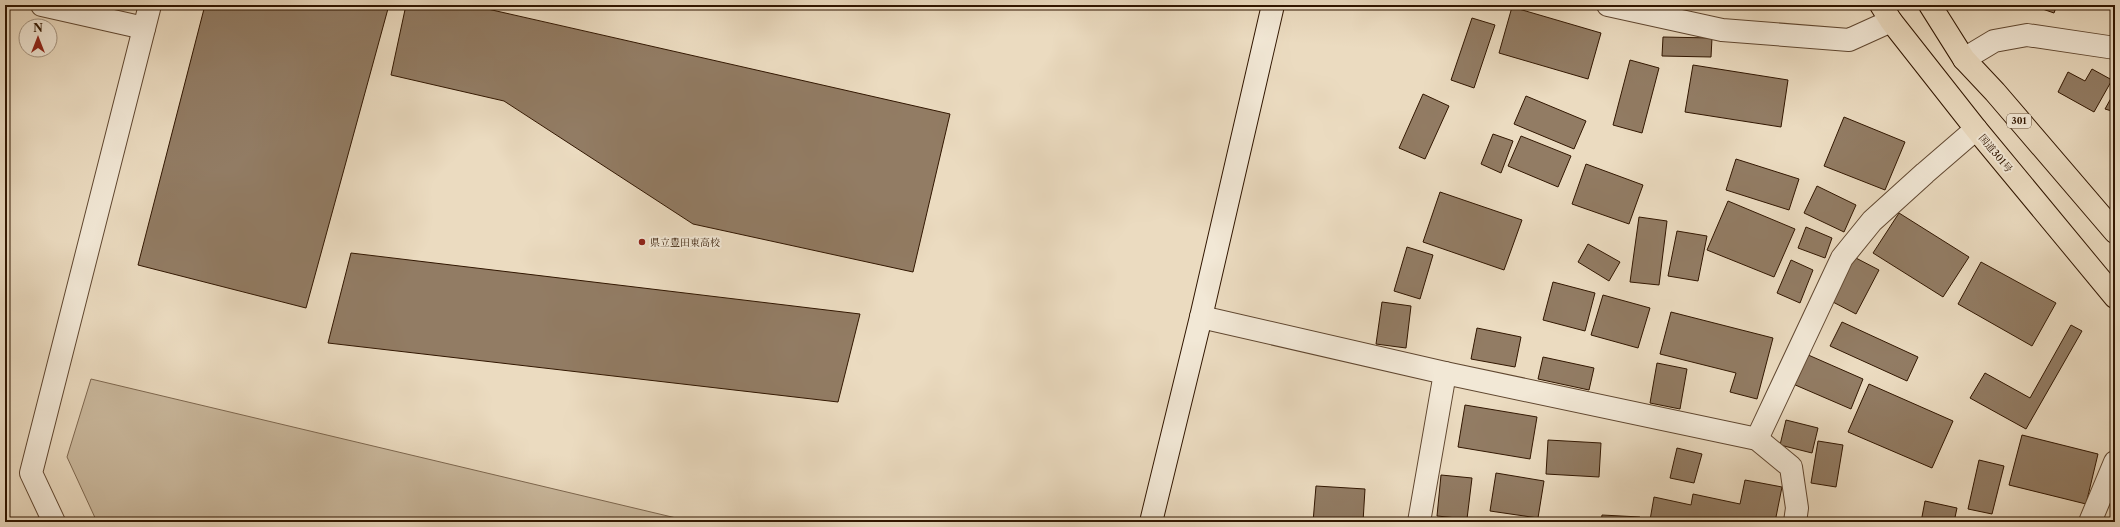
<svg xmlns="http://www.w3.org/2000/svg" width="2120" height="527" font-family="'Libre Caslon Text','Noto Serif JP',serif">
  <style>
    .green { fill: #cbba9f; stroke: #7e6850 }
    .building { fill: #927c64; stroke: #311600 }
    .lines { fill: none; stroke-linecap: round; stroke-linejoin: round }
    .street-casing { stroke: #604730; stroke-width: 24 }
    .secondary-casing { stroke: #311600; stroke-width: 24 }
    .highway-casing { stroke: #311600; stroke-width: 24 }
    .street { stroke: #f2e8d6; stroke-width: 22 }
    .secondary { stroke: #f2e8d6; stroke-width: 22 }
    .highway { stroke: #ebdbc0; stroke-width: 22 }
    .poi-dot { fill: #8f2418; stroke: #f2e8d6; stroke-width: 1.5 }
    .labels { text-anchor: middle; stroke-width: 4; stroke-linejoin: round; paint-order: stroke }
    .shield { fill: #f2e8d6; stroke: #6b5540; stroke-width: 1 }
    .shield-label { font-size: 9px; font-weight: bold; fill: #311600 }
    .street-label { font-size: 10px; fill: #311600; stroke: #f2e8d6 }
    .poi-label { font-size: 10px; fill: #311600; stroke: #f2e8d6; text-anchor: start }
  </style>
  <rect width="100%" height="100%" fill="#ebdbc0"/>
  <filter id="stains"><feTurbulence type="fractalNoise" baseFrequency=".005" numOctaves="4"/><feColorMatrix values="0 0 0 0 .2 0 0 0 0 .09 0 0 0 0 .02 0 0 0 .5 -.17"/></filter>
  <radialGradient id="worn" r=".72"><stop offset=".6" stop-color="#630" stop-opacity="0"/><stop offset="1" stop-color="#630" stop-opacity=".3"/></radialGradient>
  <path class="green" d="M 91,379 L 693,522 L 97,522 L 67,457 Z"/>
  <g class="building">
    <path d="M 205,5 L 389,5 L 306,308 L 138,265 Z"/>
    <path d="M 406,5 L 470,5 L 950,114 L 913,272 L 693,224 L 504,101 L 391,75 Z"/>
    <path d="M 2031,5 L 2057,5 L 2054,13 Z"/>
    <path d="M 1512,7 L 1601,33 L 1588,79 L 1499,53 Z"/>
    <path d="M 1472,18 L 1495,25 L 1474,88 L 1451,80 Z"/>
    <path d="M 1663,37 L 1712,38 L 1711,57 L 1662,56 Z"/>
    <path d="M 1630,60 L 1659,68 L 1642,133 L 1613,125 Z"/>
    <path d="M 1693,65 L 1788,80 L 1781,127 L 1685,112 Z"/>
    <path d="M 2092,69 L 2112,80 L 2094,112 L 2058,92 L 2068,72 L 2085,81 Z"/>
    <path d="M 2115,91 L 2115,112 L 2105,109 Z"/>
    <path d="M 1423,94 L 1449,106 L 1425,159 L 1399,148 Z"/>
    <path d="M 1526,96 L 1586,121 L 1574,149 L 1514,124 Z"/>
    <path d="M 1844,117 L 1905,142 L 1885,190 L 1824,166 Z"/>
    <path d="M 1493,134 L 1513,141 L 1501,173 L 1481,164 Z"/>
    <path d="M 1521,136 L 1571,156 L 1558,187 L 1508,166 Z"/>
    <path d="M 1736,159 L 1799,179 L 1789,210 L 1726,190 Z"/>
    <path d="M 1586,164 L 1643,185 L 1629,224 L 1572,204 Z"/>
    <path d="M 1817,186 L 1856,205 L 1844,232 L 1804,213 Z"/>
    <path d="M 1440,192 L 1522,220 L 1504,270 L 1423,242 Z"/>
    <path d="M 1728,201 L 1795,229 L 1774,277 L 1707,250 Z"/>
    <path d="M 1899,213 L 1969,257 L 1943,297 L 1873,253 Z"/>
    <path d="M 1639,217 L 1667,221 L 1659,285 L 1630,282 Z"/>
    <path d="M 1806,227 L 1832,238 L 1825,258 L 1798,248 Z"/>
    <path d="M 1677,231 L 1707,236 L 1698,281 L 1668,276 Z"/>
    <path d="M 1588,244 L 1620,262 L 1609,281 L 1578,262 Z"/>
    <path d="M 1407,247 L 1433,255 L 1420,299 L 1394,291 Z"/>
    <path d="M 351,253 L 860,314 L 838,402 L 328,343 Z"/>
    <path d="M 1854,257 L 1879,270 L 1856,314 L 1831,301 Z"/>
    <path d="M 1791,260 L 1813,270 L 1800,303 L 1777,293 Z"/>
    <path d="M 1981,262 L 2056,303 L 2032,346 L 1958,304 Z"/>
    <path d="M 1553,282 L 1595,293 L 1585,331 L 1543,320 Z"/>
    <path d="M 1603,295 L 1650,308 L 1638,348 L 1591,335 Z"/>
    <path d="M 1382,302 L 1411,306 L 1406,348 L 1376,344 Z"/>
    <path d="M 1671,312 L 1773,338 L 1757,399 L 1730,392 L 1736,373 L 1660,354 Z"/>
    <path d="M 1842,322 L 1918,357 L 1907,381 L 1830,346 Z"/>
    <path d="M 2071,325 L 2082,331 L 2026,429 L 1970,398 L 1985,373 L 2030,398 Z"/>
    <path d="M 1477,328 L 1521,337 L 1515,367 L 1471,359 Z"/>
    <path d="M 1806,354 L 1863,379 L 1851,409 L 1793,384 Z"/>
    <path d="M 1543,357 L 1594,368 L 1589,390 L 1538,379 Z"/>
    <path d="M 1657,363 L 1687,369 L 1680,409 L 1650,403 Z"/>
    <path d="M 1869,384 L 1953,421 L 1932,468 L 1848,432 Z"/>
    <path d="M 1465,405 L 1537,417 L 1530,459 L 1458,447 Z"/>
    <path d="M 1786,420 L 1818,428 L 1812,453 L 1780,445 Z"/>
    <path d="M 2022,435 L 2098,454 L 2086,504 L 2009,485 Z"/>
    <path d="M 1548,440 L 1601,443 L 1599,477 L 1546,474 Z"/>
    <path d="M 1818,441 L 1843,445 L 1836,487 L 1811,483 Z"/>
    <path d="M 1677,448 L 1702,454 L 1694,483 L 1670,478 Z"/>
    <path d="M 1979,460 L 2004,466 L 1992,514 L 1968,509 Z"/>
    <path d="M 1496,473 L 1544,481 L 1538,518 L 1490,511 Z"/>
    <path d="M 1441,475 L 1472,478 L 1467,519 L 1437,516 Z"/>
    <path d="M 1745,480 L 1782,487 L 1775,522 L 1658,522 L 1650,520 L 1654,497 L 1691,505 L 1693,494 L 1740,504 Z"/>
    <path d="M 1316,486 L 1365,489 L 1363,522 L 1313,522 Z"/>
    <path d="M 1925,501 L 1957,508 L 1954,522 L 1921,522 Z"/>
    <path d="M 1602,515 L 1640,517 L 1640,522 L 1601,522 Z"/>
  </g>
  <g class="lines">
    <g class="street-casing">
      <g id="street">
        <path d="M 42,5 L 144,28"/>
        <path d="M 1608,5 L 1722,30 L 1849,40 L 1891,21"/>
        <path d="M 1964,59 L 1994,41 L 2027,35 L 2115,48"/>
        <path d="M 1201,317 L 1445,373"/>
        <path d="M 1757,439 L 1842,258 L 1872,221 L 1925,173 L 1976,129"/>
        <path d="M 54,522 L 31,473 L 150,5"/>
        <path d="M 1419,522 L 1445,373 L 1757,439 L 1791,467 L 1797,508 L 1795,522"/>
        <path d="M 2090,522 L 2115,462"/>
      </g>
    </g>
    <g class="secondary-casing">
      <path id="secondary" d="M 1151,522 L 1201,317 L 1273,5"/>
    </g>
    <g class="highway-casing">
      <g id="highway">
        <path d="M 1881,5 L 1891,21 L 1976,129 L 2115,297"/>
        <path d="M 1930,5 L 1964,59 L 1995,92 L 2115,232"/>
      </g>
    </g>
    <use href="#street" class="street"/>
    <use href="#secondary" class="secondary"/>
    <use href="#highway" class="highway"/>
  </g>
  <circle class="poi-dot" cx="642" cy="242" r="4"/>
  <g class="labels">
    <rect class="shield" x="2007" y="114" width="24" height="14" rx="3"/>
    <g class="shield-label">
      <text x="2019" y="124">301</text>
    </g>
    <g class="street-label">
      <text transform="translate(1996 153) rotate(50)" y="4">国道301号</text>
    </g>
    <g class="poi-label">
      <text x="650" y="246">県立豊田東高校</text>
    </g>
  </g>
  <rect width="2120" height="527" fill="none" stroke="#ebdbc0" stroke-width="20"/>
  <rect x="6" y="6" width="2108" height="515" fill="none" stroke="#311600" stroke-width="2"/>
  <rect x="10" y="10" width="2100" height="507" fill="none" stroke="#311600"/>
  <g transform="translate(38 38)"><circle r="19" fill="#f2e8d6" stroke="#a59480"/>
  <path d="M0-3L7 15L0 10L-7 15Z" fill="#8f2418"/>
  <text y="-6" font-size="11" font-weight="bold" text-anchor="middle" fill="#311600">N</text>
  </g>
  <rect width="100%" height="100%" filter="url(#stains)"/>
  <rect width="100%" height="100%" fill="url(#worn)"/>
</svg>
